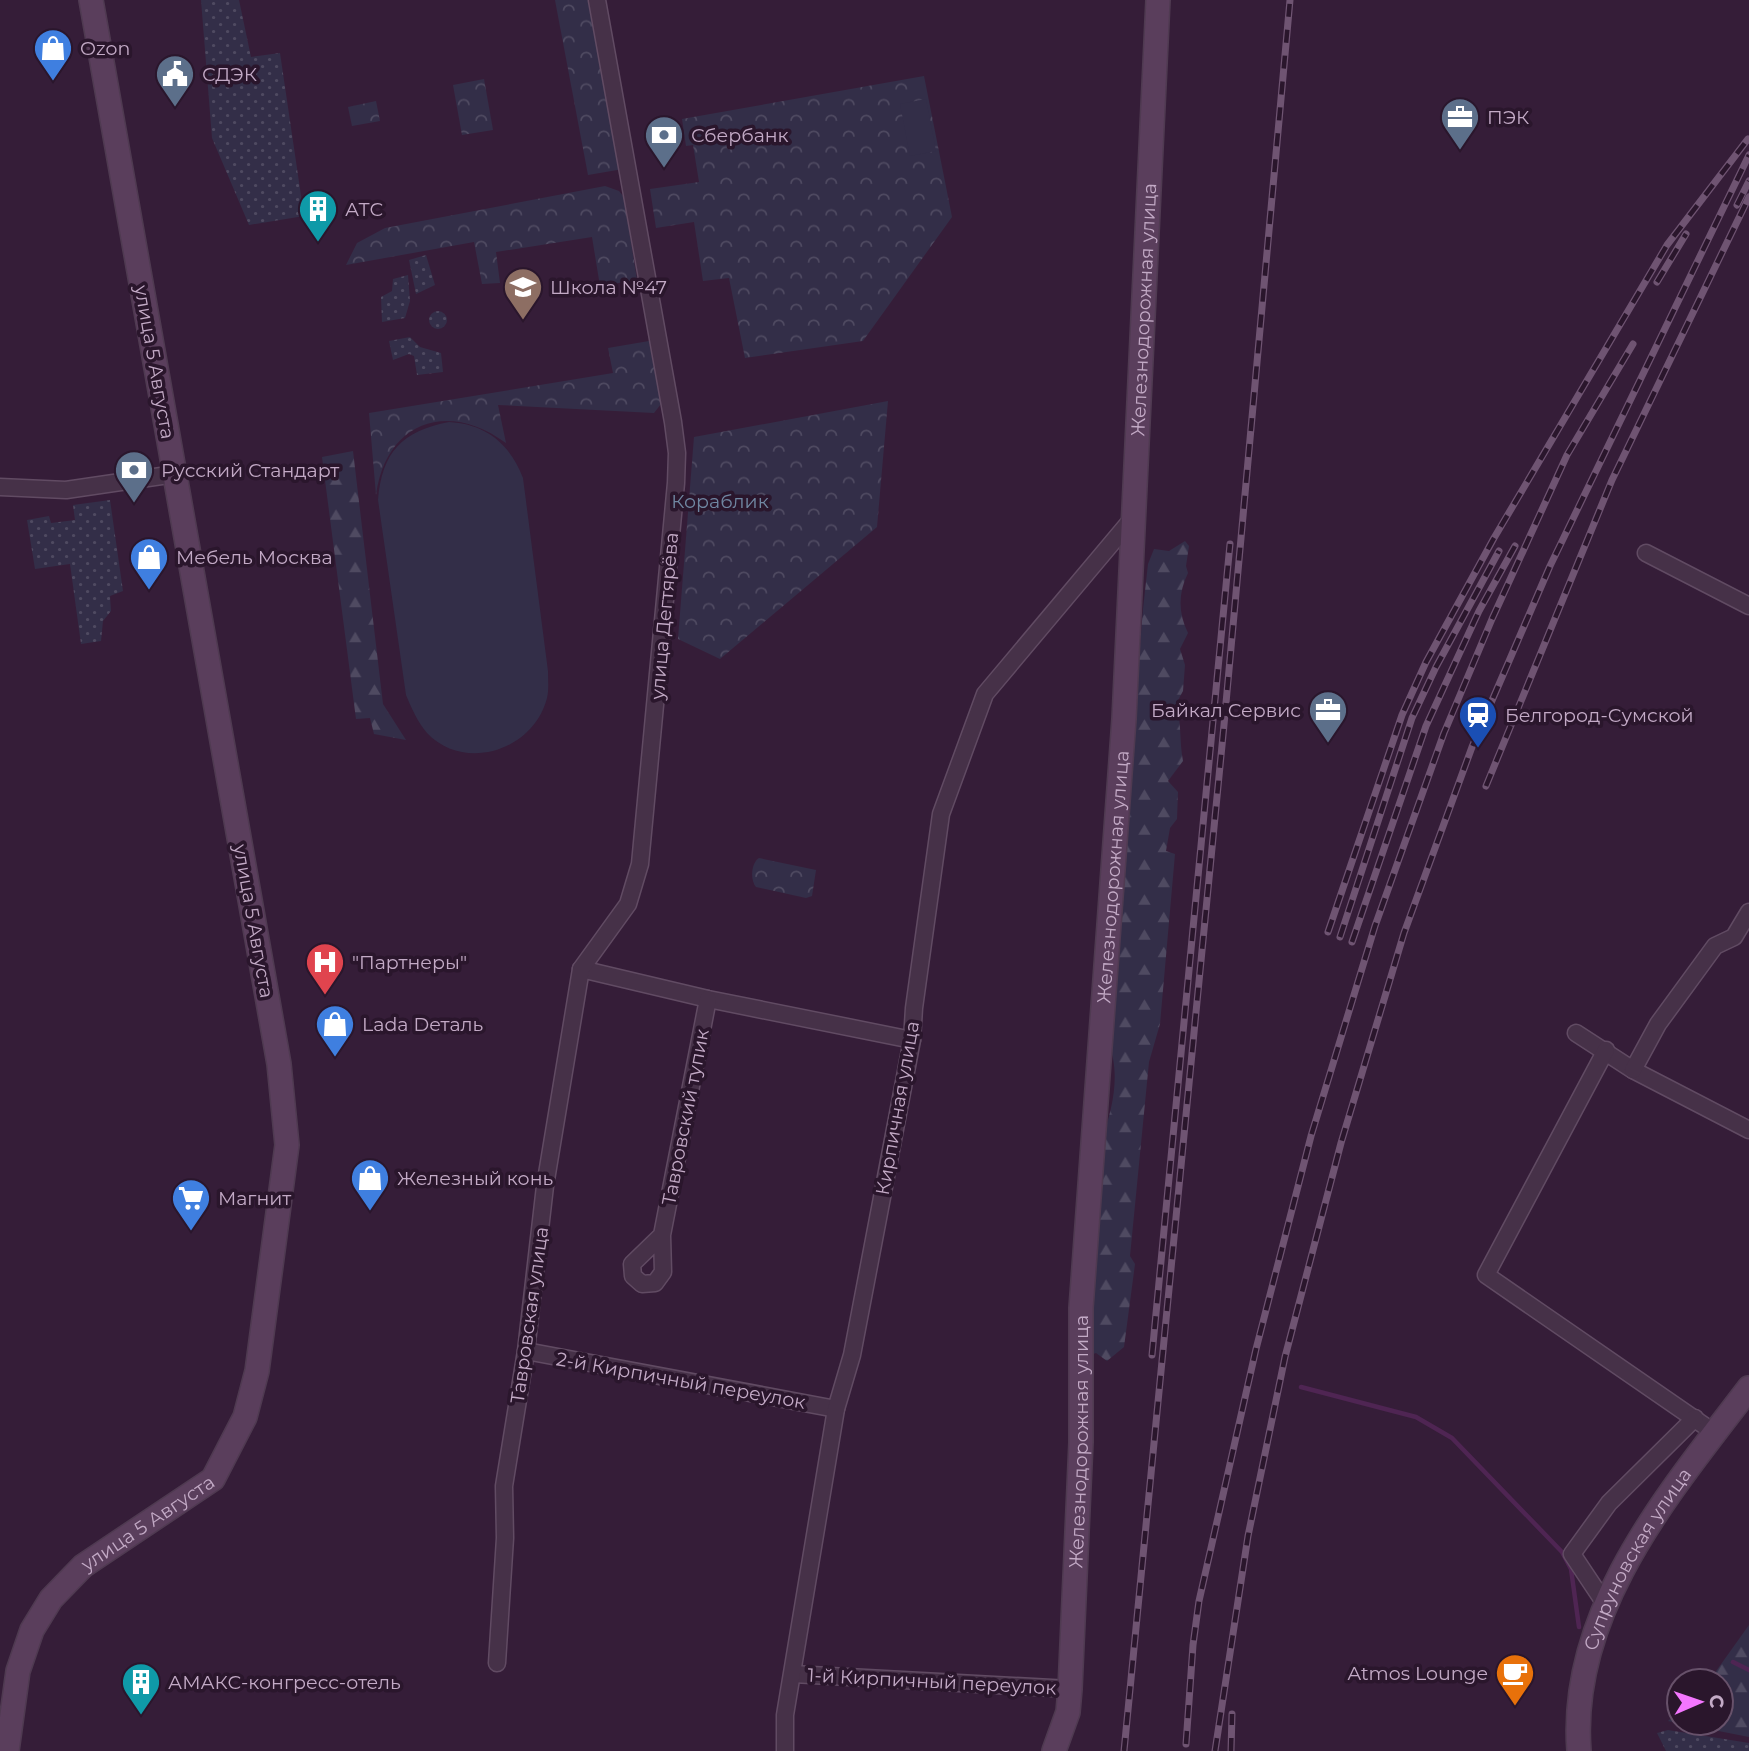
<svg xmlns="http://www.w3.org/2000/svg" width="1749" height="1751" font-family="Montserrat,sans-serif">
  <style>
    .grass { fill: url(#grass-dots) }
    .forest { fill: url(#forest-firs) }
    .park { fill: url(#park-crowns) }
    .pitch { fill: #332e48 }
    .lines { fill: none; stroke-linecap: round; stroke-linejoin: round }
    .stream { stroke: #4f2553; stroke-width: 4.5 }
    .street-casing { stroke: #614b63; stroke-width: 19 }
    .secondary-casing { stroke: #4f3a51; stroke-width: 26 }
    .street { stroke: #463148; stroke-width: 16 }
    .secondary { stroke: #5a3e5c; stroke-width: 23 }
    .rail-casing { stroke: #6f5472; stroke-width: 7 }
    .rail { stroke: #2a162c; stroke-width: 4.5; stroke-dasharray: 13; stroke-linecap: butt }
    .labels { text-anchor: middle; stroke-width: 7; stroke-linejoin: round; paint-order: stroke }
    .poi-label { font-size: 19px; fill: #c3aac6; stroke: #2a162c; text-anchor: start }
    .street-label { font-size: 19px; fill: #c3aac6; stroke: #2a162c }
    .park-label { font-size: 19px; fill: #7087a2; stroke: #2a162c }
  </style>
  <defs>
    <pattern id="grass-dots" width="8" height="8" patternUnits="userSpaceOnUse" patternTransform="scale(1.75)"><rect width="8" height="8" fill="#332e48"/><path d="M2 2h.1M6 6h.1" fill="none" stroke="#4f4a61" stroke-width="1.8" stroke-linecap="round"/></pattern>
    <pattern id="forest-firs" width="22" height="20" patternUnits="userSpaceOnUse" patternTransform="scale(1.75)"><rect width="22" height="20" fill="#332e48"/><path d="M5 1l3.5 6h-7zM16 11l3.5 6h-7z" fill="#4f4a61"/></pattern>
    <pattern id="park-crowns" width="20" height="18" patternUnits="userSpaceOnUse" patternTransform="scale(1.75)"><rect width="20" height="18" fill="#332e48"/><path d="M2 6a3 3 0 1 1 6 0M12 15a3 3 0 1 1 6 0" fill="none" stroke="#4f4a61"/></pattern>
  </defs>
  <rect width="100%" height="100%" fill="#351d38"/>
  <g class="grass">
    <path d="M 201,0 L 239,0 L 251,57 L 280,53 L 304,216 L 249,225 L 212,138 Z"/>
    <path d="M 426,255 L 435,285 L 416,294 L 409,260 Z"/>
    <path d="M 408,275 L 410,301 L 405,318 L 382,322 L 381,297 L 392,291 L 393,279 Z"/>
    <circle cx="438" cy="320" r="9"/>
    <path d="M 410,337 L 420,347 L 441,353 L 443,372 L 417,375 L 414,356 L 409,354 L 393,360 L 389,341 Z"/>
    <path d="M 110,500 L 123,591 L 110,596 L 111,611 L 103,621 L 101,641 L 81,644 L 70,564 L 35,569 L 27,520 L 49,516 L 51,523 L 75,520 L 73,505 Z"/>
    <path d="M 1668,1730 L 1749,1743 L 1749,1751 L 1666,1751 L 1657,1733 Z"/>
  </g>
  <g class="forest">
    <path d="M 353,451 L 383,704 L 406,740 L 374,734 L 370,718 L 356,719 L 322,457 Z"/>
    <path d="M 1185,541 L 1189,546 L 1186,566 L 1188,573 C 1178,593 1178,613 1188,633 L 1180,649 L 1185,665 L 1183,691 L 1176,704 C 1182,723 1179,741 1183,761 L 1168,781 L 1178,792 L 1177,819 L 1170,828 L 1166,851 L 1175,854 L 1160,1024 L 1149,1062 L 1130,1256 L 1135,1264 L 1124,1347 L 1107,1361 L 1096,1353 L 1085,1357 L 1102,1138 C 1113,1108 1121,1072 1108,1042 L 1143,609 L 1148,564 L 1154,549 L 1169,551 Z"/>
    <path d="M 1749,1625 L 1749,1737 L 1668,1721 L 1679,1711 L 1679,1723 L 1721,1723 L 1721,1681 L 1709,1681 Z"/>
  </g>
  <g class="park">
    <path d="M 555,0 L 593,0 L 623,169 L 588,175 Z"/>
    <path d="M 924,76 L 952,217 L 863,341 L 745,358 L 729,278 L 703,281 L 694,222 L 656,228 L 650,189 L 699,182 L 693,145 L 686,146 L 682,119 Z"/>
    <path d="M 484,79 L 493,130 L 462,135 L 453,85 Z"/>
    <path d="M 376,101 L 380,121 L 352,126 L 348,107 Z"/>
    <path d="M 605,186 L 619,191 L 624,197 L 637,280 L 600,286 L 592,237 L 496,252 L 500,283 L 482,284 L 474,242 L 346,265 L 357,243 L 385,228 Z"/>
    <path d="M 649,341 L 661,404 L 654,413 L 498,405 L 506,443 C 448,400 386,421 376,495 L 369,413 L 613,373 L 608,348 Z"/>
    <path d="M 888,401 L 877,527 L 720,659 L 678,639 L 694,437 Z"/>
    <path d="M 759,858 L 816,870 L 812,896 L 806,898 L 756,887 C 750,880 751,863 759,858 Z"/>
  </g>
  <g class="pitch">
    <path d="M 926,99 L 936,151 L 910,156 L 900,104 Z"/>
    <path d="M 449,422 C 486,424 510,444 523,478 L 548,671 C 548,680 549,690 547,698 C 534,750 465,773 427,733 C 417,721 412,709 406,695 L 378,500 C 382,452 402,431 449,422 Z"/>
  </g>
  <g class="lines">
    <g class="stream">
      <path d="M 1301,1387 L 1416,1417 L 1452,1438 L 1562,1552 L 1571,1569 L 1579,1627"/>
      <path d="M 1733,1662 L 1749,1670"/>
    </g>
    <g class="street-casing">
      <g id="street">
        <path d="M 0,487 L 66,490 L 175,474"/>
        <path d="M 1646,553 L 1749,606"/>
        <path d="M 581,969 L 708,999 L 912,1040"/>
        <path d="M 1576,1033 L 1633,1070 L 1749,1130"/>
        <path d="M 1606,1050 L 1486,1275 L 1715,1433"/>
        <path d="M 1633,1070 L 1658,1024 L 1715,946 L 1734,937 L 1749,912"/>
        <path d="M 662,1235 L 632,1264 L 633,1276 L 642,1284 L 655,1283 L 663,1272 L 662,1235 L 708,999"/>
        <path d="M 526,1351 L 836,1409"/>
        <path d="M 1606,1605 L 1572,1554 L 1609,1503 L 1695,1418"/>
        <path d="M 497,1663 L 505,1538 L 504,1486 L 526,1351 L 545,1186 L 581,969 L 628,904 L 640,864 L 676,483 L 677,453 L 673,422 L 597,0"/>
        <path d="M 793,1674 L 1070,1689"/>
        <path d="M 785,1751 L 785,1715 L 836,1409 L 852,1355 L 912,1040 L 914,1008 L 941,814 L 985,694 L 1132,519"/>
      </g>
    </g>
    <g class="secondary-casing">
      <g id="secondary">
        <path id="s1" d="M 7,1751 L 18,1671 L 32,1630 L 51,1599 L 83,1566 L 213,1479 L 245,1417 L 257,1371 L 287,1145 L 279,1064 L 91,0"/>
        <path id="s2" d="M 1054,1751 L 1068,1712 L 1070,1689 L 1081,1442 L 1081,1308 L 1124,719 L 1158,0"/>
        <path id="s3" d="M 1579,1751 C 1568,1611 1669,1493 1749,1388"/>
      </g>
    </g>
    <use href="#street" class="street"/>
    <use href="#secondary" class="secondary"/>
    <g class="rail-casing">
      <g id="rail">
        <path d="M 1737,205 L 1749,181"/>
        <path d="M 1657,282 L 1686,234"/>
        <path d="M 1486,786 L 1612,480 L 1749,197"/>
        <path d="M 1328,932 L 1402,715 L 1426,662 L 1494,538 L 1667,245 L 1748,139"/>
        <path d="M 1340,937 L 1412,718 L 1436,667 L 1499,551"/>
        <path d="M 1352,942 L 1426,726 L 1479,611 L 1515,546"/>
        <path d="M 1152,1355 L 1230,544"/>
        <path d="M 1186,1744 L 1193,1645 L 1199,1601 L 1256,1349 L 1311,1136 L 1375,926 L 1444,733 L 1492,619 L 1567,455 L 1633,344"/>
        <path d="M 1124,1751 L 1224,725 L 1290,0"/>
        <path d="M 1215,1751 L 1248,1536 L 1285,1357 L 1341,1143 L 1404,933 L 1472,747 L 1550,566 L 1749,155"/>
        <path d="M 1231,1751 L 1232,1714"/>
      </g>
    </g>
    <use href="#rail" class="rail"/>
  </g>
  <defs>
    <g id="shop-pin" transform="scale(2.0125)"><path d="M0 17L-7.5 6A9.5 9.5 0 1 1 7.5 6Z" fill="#3f7fe0" stroke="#2a162c"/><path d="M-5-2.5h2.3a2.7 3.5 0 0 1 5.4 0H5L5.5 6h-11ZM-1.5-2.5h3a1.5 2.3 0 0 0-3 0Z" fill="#fff"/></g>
    <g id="civic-pin" transform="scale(2.0125)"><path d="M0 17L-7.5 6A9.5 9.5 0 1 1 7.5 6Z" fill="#5c6f8a" stroke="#2a162c"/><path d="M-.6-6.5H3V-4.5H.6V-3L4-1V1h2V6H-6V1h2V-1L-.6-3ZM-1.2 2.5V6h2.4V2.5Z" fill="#fff"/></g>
    <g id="office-pin" transform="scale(2.0125)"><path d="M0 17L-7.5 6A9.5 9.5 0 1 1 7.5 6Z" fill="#5c6f8a" stroke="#2a162c"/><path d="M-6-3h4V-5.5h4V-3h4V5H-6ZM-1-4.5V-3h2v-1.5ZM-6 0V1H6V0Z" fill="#fff"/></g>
    <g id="bank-pin" transform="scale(2.0125)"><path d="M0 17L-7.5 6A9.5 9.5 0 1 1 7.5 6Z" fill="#5c6f8a" stroke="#2a162c"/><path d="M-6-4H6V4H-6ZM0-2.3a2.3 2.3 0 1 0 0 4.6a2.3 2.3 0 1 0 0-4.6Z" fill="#fff"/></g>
    <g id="building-pin" transform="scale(2.0125)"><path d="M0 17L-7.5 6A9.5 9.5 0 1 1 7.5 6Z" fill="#0f9aa8" stroke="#2a162c"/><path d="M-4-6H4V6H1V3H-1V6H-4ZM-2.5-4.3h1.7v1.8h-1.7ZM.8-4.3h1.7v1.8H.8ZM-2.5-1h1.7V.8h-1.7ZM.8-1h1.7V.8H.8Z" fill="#fff"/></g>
    <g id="school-pin" transform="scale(2.0125)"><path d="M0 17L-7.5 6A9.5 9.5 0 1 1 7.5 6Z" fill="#8d6e63" stroke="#2a162c"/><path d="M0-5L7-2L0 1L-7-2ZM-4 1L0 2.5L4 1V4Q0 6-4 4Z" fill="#fff"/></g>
    <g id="station-pin" transform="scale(2.0125)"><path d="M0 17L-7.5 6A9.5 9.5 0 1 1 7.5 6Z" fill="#1a4fb4" stroke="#2a162c"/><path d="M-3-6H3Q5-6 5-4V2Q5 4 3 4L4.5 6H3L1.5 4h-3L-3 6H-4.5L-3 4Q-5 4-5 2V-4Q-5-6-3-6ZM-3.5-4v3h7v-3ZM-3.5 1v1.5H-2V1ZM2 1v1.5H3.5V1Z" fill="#fff"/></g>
    <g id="hospital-pin" transform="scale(2.0125)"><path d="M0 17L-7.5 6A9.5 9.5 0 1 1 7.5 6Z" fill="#e0444e" stroke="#2a162c"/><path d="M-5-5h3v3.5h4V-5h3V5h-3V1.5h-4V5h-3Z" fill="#fff"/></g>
    <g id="supermarket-pin" transform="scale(2.0125)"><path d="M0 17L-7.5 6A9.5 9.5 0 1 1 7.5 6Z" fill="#3f7fe0" stroke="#2a162c"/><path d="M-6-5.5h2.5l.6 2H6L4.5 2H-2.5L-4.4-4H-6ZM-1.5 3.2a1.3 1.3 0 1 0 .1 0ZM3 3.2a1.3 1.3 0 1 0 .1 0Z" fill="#fff"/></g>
    <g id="cafe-pin" transform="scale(2.0125)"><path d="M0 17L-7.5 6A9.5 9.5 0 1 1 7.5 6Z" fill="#e8710a" stroke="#2a162c"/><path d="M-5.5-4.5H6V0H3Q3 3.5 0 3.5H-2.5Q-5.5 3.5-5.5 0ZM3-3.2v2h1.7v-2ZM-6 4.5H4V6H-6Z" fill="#fff"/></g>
  </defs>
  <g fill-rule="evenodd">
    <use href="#shop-pin" x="53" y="48"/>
    <use href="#civic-pin" x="175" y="74"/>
    <use href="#office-pin" x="1460" y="117"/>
    <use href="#bank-pin" x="664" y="135"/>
    <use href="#building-pin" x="318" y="209"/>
    <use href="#school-pin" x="523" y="287"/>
    <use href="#bank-pin" x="134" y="470"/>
    <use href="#shop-pin" x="149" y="557"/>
    <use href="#office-pin" x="1328" y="710"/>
    <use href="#station-pin" x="1478" y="715"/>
    <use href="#hospital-pin" x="325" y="962"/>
    <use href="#shop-pin" x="335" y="1024"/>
    <use href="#shop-pin" x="370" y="1178"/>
    <use href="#supermarket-pin" x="191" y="1198"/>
    <use href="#cafe-pin" x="1515" y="1673"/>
    <use href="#building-pin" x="141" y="1682"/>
  </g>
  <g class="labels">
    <g class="poi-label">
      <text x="80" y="55">Ozon</text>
      <text x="202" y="81">СДЭК</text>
      <text x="1487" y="124">ПЭК</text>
      <text x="691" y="142">Сбербанк</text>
      <text x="345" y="216">АТС</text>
      <text x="550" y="294">Школа №47</text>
      <text x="161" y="477">Русский Стандарт</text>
      <text x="176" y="564">Мебель Москва</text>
      <text x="1301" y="717" text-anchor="end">Байкал Сервис</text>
      <text x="1505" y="722">Белгород-Сумской</text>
      <text x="352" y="969">"Партнеры"</text>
      <text x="362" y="1031">Lada Dеталь</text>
      <text x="397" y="1185">Железный конь</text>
      <text x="218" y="1205">Магнит</text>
      <text x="1488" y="1680" text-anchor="end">Atmos Lounge</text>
      <text x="168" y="1689">АМАКС-конгресс-отель</text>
    </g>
    <g class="street-label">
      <text dy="7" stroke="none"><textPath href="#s2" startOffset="1446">Железнодорожная улица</textPath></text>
      <text transform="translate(155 362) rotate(80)" y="7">улица 5 Августа</text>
      <text transform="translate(664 616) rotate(-85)" y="7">улица Дегтярёва</text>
      <text dy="7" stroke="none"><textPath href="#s2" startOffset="878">Железнодорожная улица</textPath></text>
      <text transform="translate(254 921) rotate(80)" y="7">улица 5 Августа</text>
      <text transform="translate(897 1108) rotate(-80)" y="7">Кирпичная улица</text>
      <text transform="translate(685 1117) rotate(-79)" y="7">Тавровский тупик</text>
      <text transform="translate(529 1315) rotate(-82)" y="7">Тавровская улица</text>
      <text transform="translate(681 1380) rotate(10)" y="7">2-й Кирпичный переулок</text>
      <text dy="7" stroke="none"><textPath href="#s2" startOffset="312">Железнодорожная улица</textPath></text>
      <text dy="7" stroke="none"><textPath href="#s1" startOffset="284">улица 5 Августа</textPath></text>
      <text dy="7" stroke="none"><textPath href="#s3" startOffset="205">Супруновская улица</textPath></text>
      <text transform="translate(932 1681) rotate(3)" y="7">1-й Кирпичный переулок</text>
    </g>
    <g class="park-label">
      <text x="720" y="508">Кораблик</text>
    </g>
  </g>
  <g transform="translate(1700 1702) rotate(88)"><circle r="33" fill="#2a162c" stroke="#67516a" stroke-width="2"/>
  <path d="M0-5L12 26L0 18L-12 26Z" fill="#f476ff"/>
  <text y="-10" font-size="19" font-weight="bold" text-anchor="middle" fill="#c3aac6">С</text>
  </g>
</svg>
